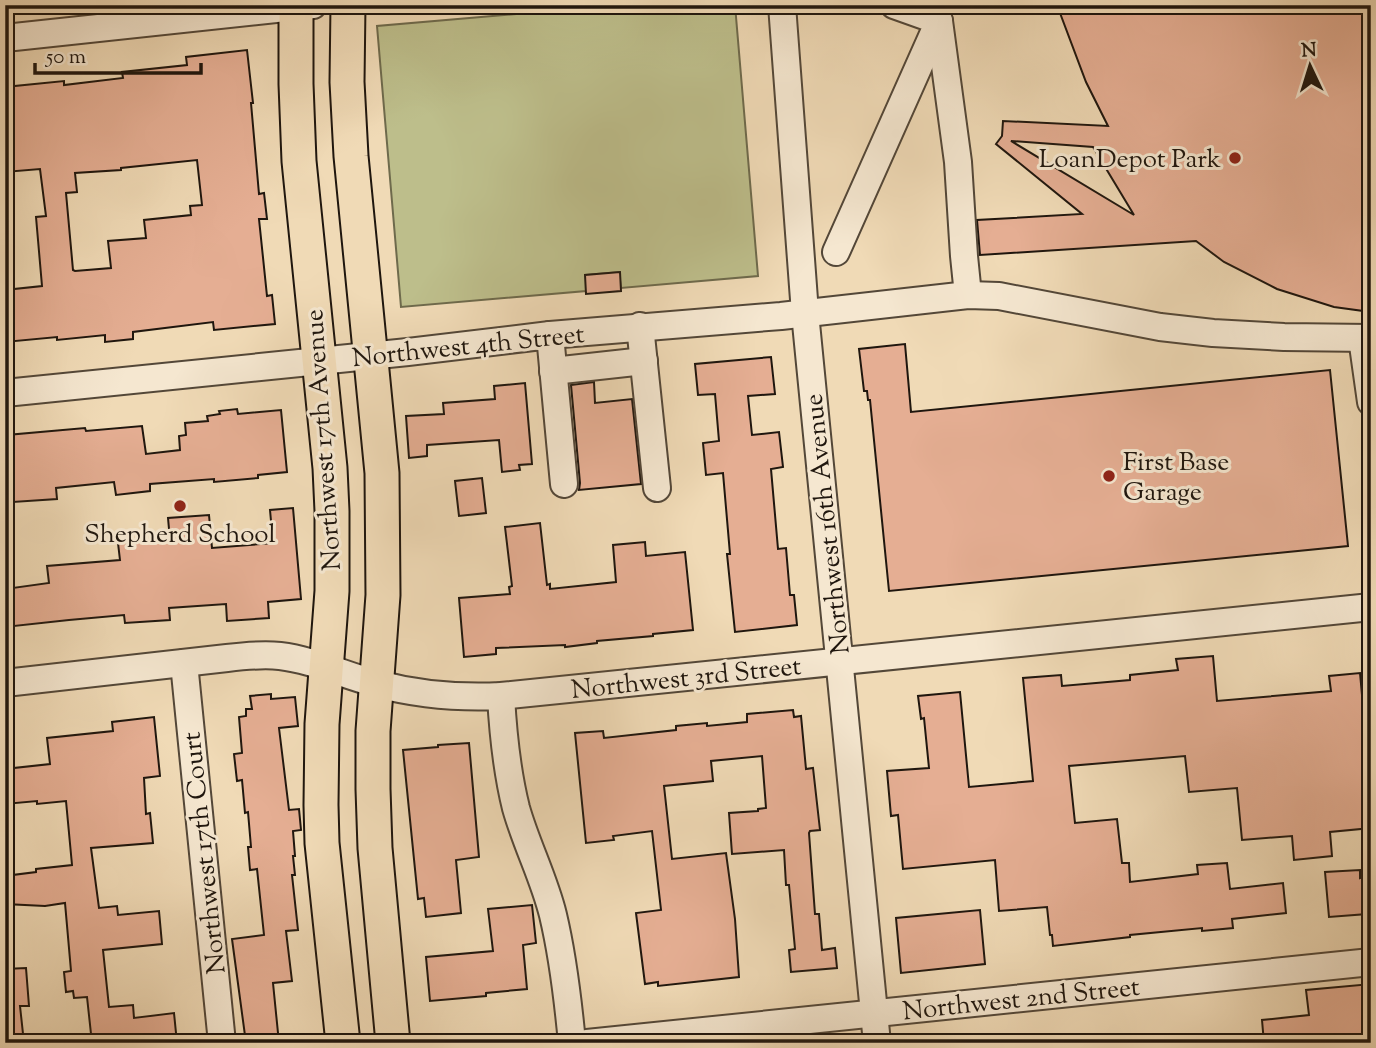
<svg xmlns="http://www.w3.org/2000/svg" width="1376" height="1048" font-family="'Sorts Mill Goudy',serif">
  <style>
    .green { fill: #bdbe8b; stroke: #6e6a4c; stroke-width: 2 }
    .building { fill: #e5ae93; stroke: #1f160e; stroke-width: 2; fill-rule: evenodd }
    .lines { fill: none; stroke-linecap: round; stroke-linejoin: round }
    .minor-casing { stroke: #534738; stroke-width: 30 }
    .major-casing { stroke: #1f160e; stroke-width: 37 }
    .minor { stroke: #f5e7d0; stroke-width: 26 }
    .major { stroke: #f0dab6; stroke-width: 33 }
    .poi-dot { fill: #8f2418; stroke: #f5e7d0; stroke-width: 2.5 }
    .labels { text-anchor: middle; stroke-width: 6; stroke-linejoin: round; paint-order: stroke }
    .poi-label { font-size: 26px; fill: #1f160e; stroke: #f5e7d0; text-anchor: end }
    .street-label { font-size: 26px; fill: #1f160e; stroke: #f5e7d0 }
  </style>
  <rect width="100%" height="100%" fill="#f0dab6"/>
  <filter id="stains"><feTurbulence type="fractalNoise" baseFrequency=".00286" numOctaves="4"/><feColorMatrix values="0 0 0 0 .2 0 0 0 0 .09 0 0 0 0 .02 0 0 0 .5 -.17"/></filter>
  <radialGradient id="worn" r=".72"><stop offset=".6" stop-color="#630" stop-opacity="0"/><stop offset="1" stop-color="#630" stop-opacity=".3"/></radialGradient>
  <path class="green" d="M 619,5 L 735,5 L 758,276 L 621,288 L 619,272 L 586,275 L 586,291 L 401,307 L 377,26 Z"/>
  <g class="building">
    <path d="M 1057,5 L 1371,5 L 1371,312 L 1334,307 L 1277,289 L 1224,262 L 1196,241 L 980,255 L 977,220 L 1082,214 L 996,144 L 1002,136 L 1003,121 L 1108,126 L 1086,82 ZM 1011,141 L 1093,147 L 1134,215 Z"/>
    <path d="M 247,50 L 253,103 L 251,103 L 259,194 L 264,193 L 267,219 L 259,219 L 267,296 L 272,295 L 275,324 L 214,330 L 213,322 L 133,332 L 133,339 L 105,342 L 105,335 L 57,340 L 57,337 L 5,342 L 5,290 L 42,286 L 36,217 L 46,216 L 40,169 L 5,172 L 5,87 L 64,81 L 64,85 L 123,78 L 122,72 L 187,65 L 186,57 ZM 197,160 L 202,205 L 190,206 L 191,215 L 144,220 L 146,238 L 108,241 L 111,268 L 75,271 L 73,270 L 66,193 L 77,192 L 75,173 L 121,170 L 121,168 Z"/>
    <path d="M 620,272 L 621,291 L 586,294 L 585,275 Z"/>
    <path d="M 905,344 L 911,412 L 1330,370 L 1348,546 L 889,591 L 870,400 L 868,400 L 867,391 L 864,391 L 859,349 Z"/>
    <path d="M 771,357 L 775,394 L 748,396 L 752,435 L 779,432 L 783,467 L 771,469 L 778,549 L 786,548 L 790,595 L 794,595 L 797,625 L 735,632 L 727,554 L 730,554 L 723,473 L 706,475 L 703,443 L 719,441 L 715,394 L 698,395 L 695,364 Z"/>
    <path d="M 594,382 L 595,403 L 632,399 L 641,484 L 579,490 L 580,483 L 571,385 Z"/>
    <path d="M 525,383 L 532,464 L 519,465 L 520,470 L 502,472 L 499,440 L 427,445 L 427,456 L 409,458 L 406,416 L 444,414 L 443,403 L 495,399 L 494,386 Z"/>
    <path d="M 237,409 L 238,414 L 281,410 L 287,472 L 258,475 L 258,478 L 214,482 L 214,479 L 150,484 L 150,491 L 116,495 L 114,482 L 56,488 L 57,499 L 13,502 L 7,435 L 85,428 L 86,431 L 142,426 L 146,454 L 180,450 L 179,436 L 186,435 L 185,423 L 208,421 L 207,416 L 220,414 L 219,411 Z"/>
    <path d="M 482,478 L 486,513 L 459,516 L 455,481 Z"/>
    <path d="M 293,508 L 301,599 L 268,602 L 269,618 L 227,621 L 226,604 L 169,608 L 170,620 L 125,623 L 124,615 L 69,620 L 5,627 L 5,589 L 49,583 L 47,566 L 120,560 L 118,543 L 170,540 L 168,518 L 209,515 L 212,548 L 273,543 L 270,510 Z"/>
    <path d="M 540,523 L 547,585 L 550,584 L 550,589 L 616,582 L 613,545 L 645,542 L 646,556 L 685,552 L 693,630 L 653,634 L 653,636 L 597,641 L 597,643 L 565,647 L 565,645 L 496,648 L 496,654 L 464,657 L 459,598 L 510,594 L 509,587 L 512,586 L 505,527 Z"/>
    <path d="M 1213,656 L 1217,701 L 1331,691 L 1329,676 L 1360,673 L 1371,794 L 1371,828 L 1330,832 L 1332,856 L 1294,860 L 1292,836 L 1242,840 L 1237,788 L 1189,792 L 1185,756 L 1069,766 L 1075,823 L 1117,819 L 1122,863 L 1129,863 L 1130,882 L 1198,874 L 1197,865 L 1227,863 L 1230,889 L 1283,883 L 1286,913 L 1232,919 L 1233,928 L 1202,931 L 1202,928 L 1130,935 L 1130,937 L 1053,946 L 1052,935 L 1050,935 L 1047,907 L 999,911 L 995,860 L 903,869 L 898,815 L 891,816 L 887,771 L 929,768 L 924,718 L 921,719 L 918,696 L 960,692 L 969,787 L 1033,781 L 1023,678 L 1061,675 L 1062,686 L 1130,680 L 1130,675 L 1178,670 L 1176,659 Z"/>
    <path d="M 271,694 L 271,699 L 295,697 L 298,726 L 279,728 L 289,810 L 299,809 L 301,830 L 293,831 L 295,856 L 293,856 L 295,875 L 292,875 L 298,930 L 286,931 L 292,981 L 273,983 L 279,1043 L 246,1043 L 232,939 L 264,935 L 257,869 L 250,870 L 248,847 L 251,847 L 248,812 L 245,813 L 242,780 L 237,781 L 234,754 L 242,753 L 239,717 L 246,716 L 246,709 L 252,709 L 250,696 Z"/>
    <path d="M 793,710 L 794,717 L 801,716 L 806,769 L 813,768 L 820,830 L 810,831 L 809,833 L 815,914 L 819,914 L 822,950 L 835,948 L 837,968 L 791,972 L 789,950 L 795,949 L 789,885 L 786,885 L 784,850 L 732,854 L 729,813 L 758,811 L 758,809 L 766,808 L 762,756 L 711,761 L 713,781 L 664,786 L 672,859 L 726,853 L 735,919 L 739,977 L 658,986 L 658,982 L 645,984 L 636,913 L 661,910 L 652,831 L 613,836 L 614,840 L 586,843 L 575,733 L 603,731 L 604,738 L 676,730 L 676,726 L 707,723 L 707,726 L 747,722 L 747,714 Z"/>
    <path d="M 154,717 L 160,776 L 144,778 L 146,814 L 150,813 L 153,843 L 91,848 L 99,908 L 117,906 L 118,915 L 159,911 L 162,944 L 103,950 L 109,1007 L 133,1005 L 134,1018 L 174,1013 L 177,1043 L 92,1043 L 87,997 L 74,998 L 73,991 L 66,992 L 64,972 L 71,971 L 65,903 L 45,906 L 5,904 L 5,876 L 36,872 L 36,869 L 72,865 L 66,801 L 37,804 L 37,801 L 5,804 L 5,769 L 50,764 L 47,738 L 113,731 L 112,722 Z"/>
    <path d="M 469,743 L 479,857 L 456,860 L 461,913 L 426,917 L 424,898 L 418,899 L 403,750 L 438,747 L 438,745 Z"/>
    <path d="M 1360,870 L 1360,878 L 1363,877 L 1364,881 L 1371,880 L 1371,907 L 1366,908 L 1367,914 L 1329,917 L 1325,872 Z"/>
    <path d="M 532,905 L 536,943 L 523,945 L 527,989 L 486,993 L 486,996 L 430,1001 L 426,957 L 493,951 L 488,909 Z"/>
    <path d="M 980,910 L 985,964 L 901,973 L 896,918 Z"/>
    <path d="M 26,968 L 29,1006 L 20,1006 L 24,1043 L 5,1043 L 5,969 Z"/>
    <path d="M 1371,984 L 1371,1043 L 1264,1043 L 1262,1020 L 1309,1015 L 1306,990 Z"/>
  </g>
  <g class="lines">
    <g class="minor-casing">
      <g id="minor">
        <path d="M 782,5 L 805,313 L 877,1043"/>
        <path d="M 939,21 L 958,162 L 964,256 L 968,295"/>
        <path d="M 5,38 L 313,5"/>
        <path d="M 836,252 L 939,21 L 894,5"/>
        <path d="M 640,326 L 657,488"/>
        <path d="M 550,335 L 564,484"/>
        <path d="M 1362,338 L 1371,402"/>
        <path d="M 553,371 L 644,361"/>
        <path d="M 5,393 L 408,352 L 550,335 L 781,316 L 968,295 L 999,296 L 1160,327 L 1213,333 L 1284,337 L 1371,338"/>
        <path d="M 184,663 L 222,1043"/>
        <path d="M 5,683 L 227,658 C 244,656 262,654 280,656 C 314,660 345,676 378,684 C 419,695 459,698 501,696 L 1371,607"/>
        <path d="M 501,696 C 503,733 507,772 516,808 C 526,844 544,878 553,915 C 563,957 568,1000 572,1043"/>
        <path d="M 587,1043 L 1371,962"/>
      </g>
    </g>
    <g class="major-casing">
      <g id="major">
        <path d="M 296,5 L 296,84 L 299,161 L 330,468 L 332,511 L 332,591 L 322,724 L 321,805 L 322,843 L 343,1043"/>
        <path d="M 348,5 L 347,82 L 351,156 L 382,473 L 383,595 L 373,731 L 373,789 L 375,848 L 393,1043"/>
      </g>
    </g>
    <use href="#minor" class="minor"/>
    <use href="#major" class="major"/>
  </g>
  <g class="poi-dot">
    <circle cx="1235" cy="158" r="7"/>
    <circle cx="1109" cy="476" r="7"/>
    <circle cx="180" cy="506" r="7"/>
  </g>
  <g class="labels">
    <g class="poi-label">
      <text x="1221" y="167">LoanDepot Park</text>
      <text x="1123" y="470" text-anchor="start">First Base<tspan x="1123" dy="30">Garage</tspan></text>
      <text x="180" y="542" text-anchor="middle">Shepherd School</text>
    </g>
    <g class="street-label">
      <text transform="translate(468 345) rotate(-6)" y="9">Northwest 4th Street</text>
      <text transform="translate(322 440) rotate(-94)" y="9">Northwest 17th Avenue</text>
      <text transform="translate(826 524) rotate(-96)" y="9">Northwest 16th Avenue</text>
      <text transform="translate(686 677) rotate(-6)" y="9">Northwest 3rd Street</text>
      <text transform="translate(203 853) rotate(-96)" y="9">Northwest 17th Court</text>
      <text transform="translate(1021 998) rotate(-6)" y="9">Northwest 2nd Street</text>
    </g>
  </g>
  <rect width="1376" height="1048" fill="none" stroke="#f0dab6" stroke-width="28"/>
  <rect x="7" y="7" width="1362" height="1034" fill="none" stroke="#1f160e" stroke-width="3.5"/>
  <rect x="14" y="14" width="1348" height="1020" fill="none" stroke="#1f160e" stroke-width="2"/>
  <g transform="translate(1310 66) rotate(356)" stroke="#f5e7d0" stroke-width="5" paint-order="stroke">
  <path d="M0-5L12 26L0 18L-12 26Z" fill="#1f160e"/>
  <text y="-10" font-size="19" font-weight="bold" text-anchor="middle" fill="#1f160e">N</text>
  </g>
  <path d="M35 63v10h166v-10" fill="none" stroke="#1f160e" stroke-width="3.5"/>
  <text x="46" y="63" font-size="21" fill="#1f160e" stroke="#f5e7d0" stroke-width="5" paint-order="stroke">50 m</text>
  <rect width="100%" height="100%" filter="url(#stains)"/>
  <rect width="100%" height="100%" fill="url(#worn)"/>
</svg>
